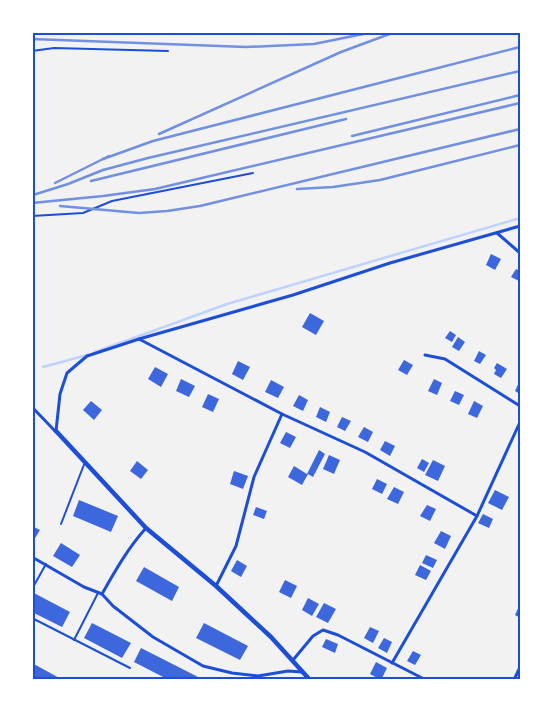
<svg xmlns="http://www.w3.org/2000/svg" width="553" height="712" font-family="'Roboto Condensed',sans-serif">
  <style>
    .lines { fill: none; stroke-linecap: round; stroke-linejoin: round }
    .stream { stroke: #bfd3fe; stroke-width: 2.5 }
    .building { fill: #3d67dc }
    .service { stroke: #1d4ed8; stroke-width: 2 }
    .minor { stroke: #1d4ed8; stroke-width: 3 }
    .tertiary { stroke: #1d4ed8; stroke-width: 4.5 }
    .rail { stroke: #7290e2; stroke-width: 2.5 }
    .neatline { fill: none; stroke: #1d4ed8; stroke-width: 2 }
  </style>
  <rect width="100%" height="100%" fill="#f2f2f2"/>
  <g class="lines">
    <g class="stream">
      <path d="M 95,352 L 227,304 L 520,218"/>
      <path d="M 43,367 L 87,355"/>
    </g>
  </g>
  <g class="building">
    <path d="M 491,254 L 501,259 L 495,270 L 486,265 Z"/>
    <path d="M 516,269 L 520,271 L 519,281 L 511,277 Z"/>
    <path d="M 310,313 L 324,321 L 316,335 L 302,327 Z"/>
    <path d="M 450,331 L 456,335 L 452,342 L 445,338 Z"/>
    <path d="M 458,337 L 465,342 L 459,351 L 452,347 Z"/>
    <path d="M 479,351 L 486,355 L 480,364 L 474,361 Z"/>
    <path d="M 404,360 L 413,365 L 407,375 L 398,370 Z"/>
    <path d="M 238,361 L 250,367 L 243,380 L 232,374 Z"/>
    <path d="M 497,363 L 507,369 L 501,378 L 494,374 L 496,370 L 494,368 Z"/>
    <path d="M 155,367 L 168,374 L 161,387 L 148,379 Z"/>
    <path d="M 181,379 L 195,386 L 189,397 L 176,391 Z"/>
    <path d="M 434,379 L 442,383 L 437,395 L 428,391 Z"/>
    <path d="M 271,380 L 284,387 L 278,398 L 265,392 Z"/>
    <path d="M 520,380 L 520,394 L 515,391 Z"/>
    <path d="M 455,391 L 464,395 L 459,405 L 450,401 Z"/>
    <path d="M 208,394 L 219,399 L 213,412 L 202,407 Z"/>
    <path d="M 299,395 L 308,400 L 303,411 L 293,406 Z"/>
    <path d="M 91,401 L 102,410 L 94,420 L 83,410 Z"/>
    <path d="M 474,401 L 483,406 L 477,418 L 468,414 Z"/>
    <path d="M 320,407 L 330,412 L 326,422 L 316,417 Z"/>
    <path d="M 342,417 L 351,421 L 345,431 L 337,427 Z"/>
    <path d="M 364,427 L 373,432 L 368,442 L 358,437 Z"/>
    <path d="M 286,432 L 296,437 L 290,448 L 280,443 Z"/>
    <path d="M 385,441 L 395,446 L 390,456 L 380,450 Z"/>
    <path d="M 319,450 L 325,454 L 313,477 L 308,474 L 302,485 L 288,477 L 294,466 L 307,474 Z"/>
    <path d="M 329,455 L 340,460 L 334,474 L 323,469 Z"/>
    <path d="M 422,459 L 429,463 L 424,472 L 417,468 Z"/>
    <path d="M 433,460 L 445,466 L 438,481 L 425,475 Z"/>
    <path d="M 137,461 L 148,470 L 141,479 L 130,471 Z"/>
    <path d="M 234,471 L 248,476 L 243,489 L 230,484 Z"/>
    <path d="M 377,479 L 387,484 L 382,494 L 372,489 Z"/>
    <path d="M 394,487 L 404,492 L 398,504 L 387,499 Z"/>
    <path d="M 495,490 L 509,497 L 502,510 L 488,503 Z"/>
    <path d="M 79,500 L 118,516 L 111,532 L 73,516 Z"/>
    <path d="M 427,505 L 436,509 L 430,521 L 420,516 Z"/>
    <path d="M 256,507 L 267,511 L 264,519 L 253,515 Z"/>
    <path d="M 483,514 L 493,519 L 489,528 L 478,523 Z"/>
    <path d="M 32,526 L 40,530 L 32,543 Z"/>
    <path d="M 441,531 L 451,536 L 445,549 L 434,543 Z"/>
    <path d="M 61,543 L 80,555 L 72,567 L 53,556 Z"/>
    <path d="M 426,555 L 437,560 L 433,568 L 422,563 Z"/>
    <path d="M 237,560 L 247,566 L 241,577 L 231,571 Z"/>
    <path d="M 420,565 L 431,571 L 426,580 L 415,575 Z"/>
    <path d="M 144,567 L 179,587 L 172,601 L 136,581 Z"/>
    <path d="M 285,580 L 297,586 L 291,598 L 279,592 Z"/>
    <path d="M 32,592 L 70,612 L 62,627 L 32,612 Z"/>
    <path d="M 308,598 L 319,604 L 312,616 L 302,610 Z"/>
    <path d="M 324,603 L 336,609 L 328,623 L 316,617 Z"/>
    <path d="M 520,604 L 520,618 L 515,615 Z"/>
    <path d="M 92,623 L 131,643 L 122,658 L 84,638 Z"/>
    <path d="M 204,623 L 248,646 L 240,660 L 196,638 Z"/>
    <path d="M 370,627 L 379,631 L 373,643 L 364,638 Z"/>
    <path d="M 384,638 L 392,642 L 387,653 L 378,648 Z"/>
    <path d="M 326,639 L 338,644 L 335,653 L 322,647 Z"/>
    <path d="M 141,648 L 204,680 L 169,680 L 134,662 Z"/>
    <path d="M 413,651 L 421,655 L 415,665 L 407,661 Z"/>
    <path d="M 376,662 L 387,668 L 381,680 L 370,674 Z"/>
    <path d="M 32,663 L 63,680 L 32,680 Z"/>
  </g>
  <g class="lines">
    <g class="service">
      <path d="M 32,51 L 54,48 L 168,51"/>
      <path d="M 32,216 L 83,213 L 112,201 L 253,173"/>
      <path d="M 61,524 L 85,462"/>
      <path d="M 32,589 L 46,564"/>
      <path d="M 32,618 L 130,668"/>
      <path d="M 74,640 L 98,593"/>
    </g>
    <g class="minor">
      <path d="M 497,233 L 520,253"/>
      <path d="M 139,339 L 282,414 L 365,452 L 477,516"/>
      <path d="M 425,355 L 445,359 L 520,406"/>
      <path d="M 32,407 L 55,431"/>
      <path d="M 56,431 L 60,394 L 67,373 L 87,356 L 139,339 L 293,295 L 390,263 L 520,226"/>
      <path d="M 32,557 L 84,587 L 102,594 L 113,606 L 153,637 L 203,666 L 232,673 L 258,676 L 288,671 L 302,672"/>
      <path d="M 216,586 L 236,546 L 254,477 L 282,414"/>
      <path d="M 102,594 C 115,571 128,548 146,528"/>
      <path d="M 293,660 L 313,636 L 323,630 L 338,635 L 426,680"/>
      <path d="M 392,663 L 477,516 L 520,422"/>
      <path d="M 514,680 L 520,667"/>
    </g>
    <path class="tertiary" d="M 56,431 L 146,528 L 216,586 L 271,637 L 310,680"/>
    <g class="rail">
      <path d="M 32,39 L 246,47 L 314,44 L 373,32"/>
      <path d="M 159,134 L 341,52 L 395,32"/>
      <path d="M 352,136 L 520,95"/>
      <path d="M 103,159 L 153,141 L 520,47"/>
      <path d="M 91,181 L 346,119"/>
      <path d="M 55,183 L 109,156"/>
      <path d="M 297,189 L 333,187 L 380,180 L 520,145"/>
      <path d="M 33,195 L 68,184 L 103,170 L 148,158 L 520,71"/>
      <path d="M 32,203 L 103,196 L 155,189 L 520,103"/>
      <path d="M 60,206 L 139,213 L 167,211 L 200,206 L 520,129"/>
    </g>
  </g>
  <rect width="553" height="712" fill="none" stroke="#ffffff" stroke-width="68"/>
  <rect x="34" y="34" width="485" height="644" class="neatline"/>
</svg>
